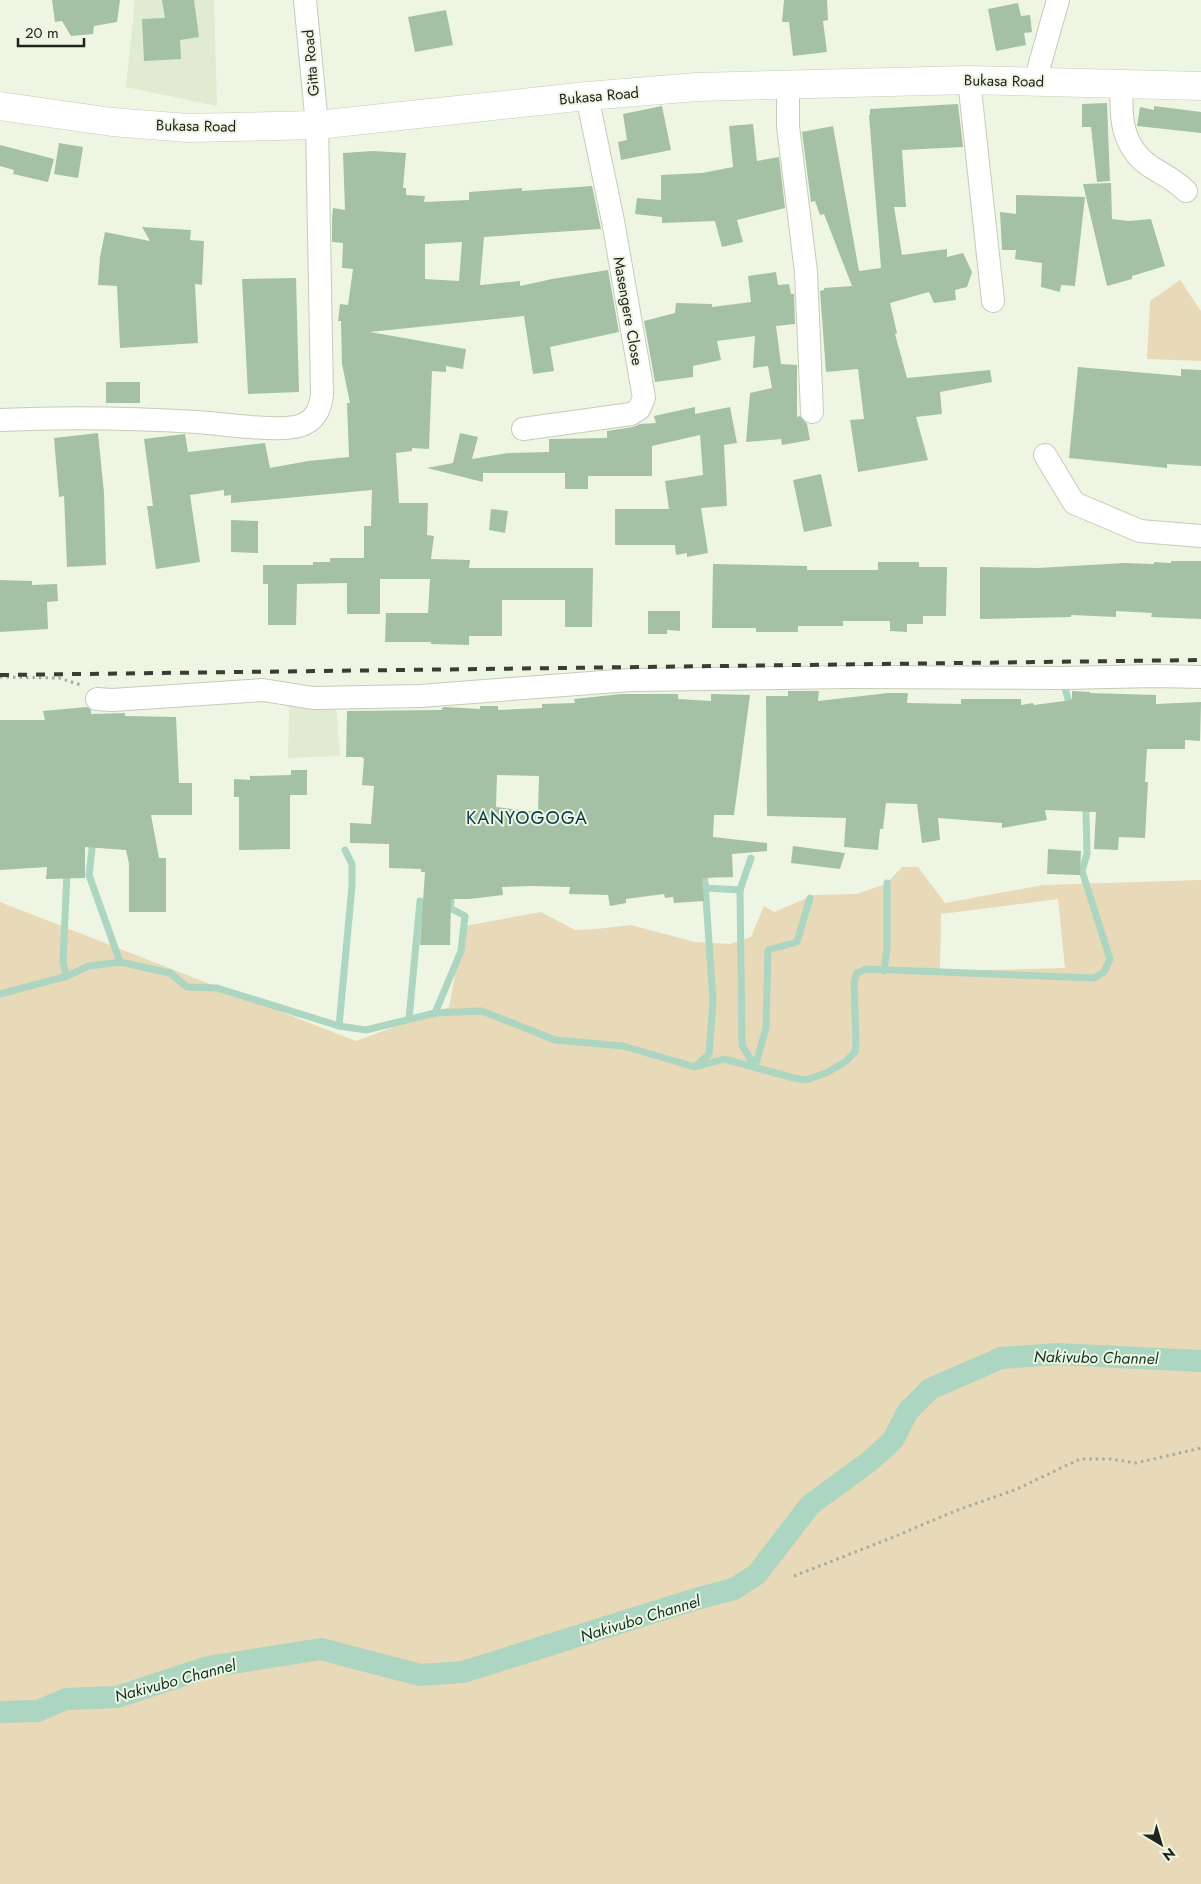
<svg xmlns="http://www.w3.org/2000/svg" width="1201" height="1884" font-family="Jost,sans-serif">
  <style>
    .built { fill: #e0ebd1 }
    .green { fill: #e8d9b8; fill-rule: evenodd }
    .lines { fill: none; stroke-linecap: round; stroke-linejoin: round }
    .stream { stroke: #acd5c2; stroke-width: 7 }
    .canal { stroke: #acd5c2; stroke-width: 22 }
    .building { fill: #a4c1a5; fill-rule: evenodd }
    .minor-casing { stroke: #c4ccb9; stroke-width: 24 }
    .tertiary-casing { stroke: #c4ccb9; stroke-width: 29 }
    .path { stroke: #a6ad9e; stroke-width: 3; stroke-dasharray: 2.5 4; stroke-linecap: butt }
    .minor { stroke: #fff; stroke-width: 22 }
    .tertiary { stroke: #fff; stroke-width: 28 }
    .rail { stroke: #393d34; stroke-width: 4; stroke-dasharray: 9 9; stroke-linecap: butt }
    .labels { text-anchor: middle; stroke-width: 4; stroke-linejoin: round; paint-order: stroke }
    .street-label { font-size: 15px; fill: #21241d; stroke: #eef6e3 }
    .water-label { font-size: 16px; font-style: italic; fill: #0e3225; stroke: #eef6e3 }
    .quarter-label { font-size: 18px; letter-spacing: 1px; fill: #033a4b; stroke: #eef6e3 }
  </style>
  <rect width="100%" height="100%" fill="#eef6e3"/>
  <g class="built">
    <path d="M 135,0 L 214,0 L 217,106 L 126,87 Z"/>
    <path d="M 289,706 L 336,706 L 340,756 L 288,758 Z"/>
  </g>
  <g class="green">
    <path d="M 1180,280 L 1201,311 L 1201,361 L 1147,359 L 1150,301 Z"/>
    <path d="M 902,867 L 918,867 L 945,903 L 1043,885 L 1201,880 L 1201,1884 L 0,1884 L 0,902 L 356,1041 L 449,1007 L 464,926 L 541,912 L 575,930 L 596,929 L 631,925 L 695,942 L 730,944 L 751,937 L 764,906 L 774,912 L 814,895 L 856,894 L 886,884 ZM 1058,899 L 1065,968 L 940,971 L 941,914 Z"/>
  </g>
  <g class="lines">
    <g class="stream">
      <path d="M 1063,681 L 1071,710"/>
      <path d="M 93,840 L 89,875 L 120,962"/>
      <path d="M 751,858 L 740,890 L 742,1045 L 755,1067"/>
      <path d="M 67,871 L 63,963 L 67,976"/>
      <path d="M 706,888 L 740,890"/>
      <path d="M 884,971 L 887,948 L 887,883"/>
      <path d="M 0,994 L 67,976 L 89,966 L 120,962 L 170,973 L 187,987 L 217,988 L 339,1026 L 366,1030 L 435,1013 L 482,1011 L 555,1040 L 623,1046 L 695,1067 L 724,1059 L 794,1078 L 806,1080 L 826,1073 L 845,1062 L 855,1052 L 856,1041 L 854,982 L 857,973 L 866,969 L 1094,978 L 1104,972 L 1110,959 L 1082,871 L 1087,854 L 1086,812 L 1088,803"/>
      <path d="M 435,1013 L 461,951 L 465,916 L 450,908 L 451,901"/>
      <path d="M 409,1019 L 420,901"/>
      <path d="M 339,1026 L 352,886 L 352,864 L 345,850"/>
      <path d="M 697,1065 L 709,1054 L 713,1001 L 704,869"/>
      <path d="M 755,1067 L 766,1028 L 768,950 L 797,942 L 810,898"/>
    </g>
    <path class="canal" d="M 0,1712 L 38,1711 L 66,1699 L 117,1697 L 208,1667 L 321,1649 L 420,1675 L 463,1672 L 696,1599 L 734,1589 L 757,1574 L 810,1505 L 870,1461 L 893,1440 L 908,1411 L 930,1389 L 1001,1358 L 1058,1354 L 1201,1361"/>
  </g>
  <g class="building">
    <path d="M 52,0 L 120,0 L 117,22 L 94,26 L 93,34 L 71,36 L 62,21 L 55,22 Z"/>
    <path d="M 162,0 L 194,0 L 199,37 L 180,40 L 181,59 L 144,61 L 142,19 L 165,18 Z"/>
    <path d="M 784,0 L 827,0 L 828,20 L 823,21 L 827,52 L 793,56 L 789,22 L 782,22 Z"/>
    <path d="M 1018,3 L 1021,16 L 1030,15 L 1032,32 L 1024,33 L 1026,45 L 996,51 L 988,9 Z"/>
    <path d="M 446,10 L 453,45 L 415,52 L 408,17 Z"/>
    <path d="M 1107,103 L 1110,181 L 1097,182 L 1091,127 L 1082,127 L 1082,104 Z"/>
    <path d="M 958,104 L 963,147 L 902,150 L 906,207 L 894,207 L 902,255 L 947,249 L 947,257 L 963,253 L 972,272 L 967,287 L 955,290 L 956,300 L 934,303 L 929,292 L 890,303 L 897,333 L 895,334 L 907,378 L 990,370 L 992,382 L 940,392 L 942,414 L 916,417 L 928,460 L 858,472 L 850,420 L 864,419 L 858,369 L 826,372 L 820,291 L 824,290 L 824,288 L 852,286 L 824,214 L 820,215 L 815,201 L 811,202 L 802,132 L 833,126 L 859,271 L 881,268 L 869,115 L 870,115 L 870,109 Z"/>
    <path d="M 662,106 L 671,150 L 621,160 L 618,142 L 627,140 L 623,114 Z"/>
    <path d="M 1154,106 L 1201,112 L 1201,133 L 1137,126 L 1140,107 L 1154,110 Z"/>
    <path d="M 753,124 L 757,161 L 779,157 L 785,208 L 737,220 L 743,242 L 722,247 L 715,221 L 662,223 L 662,217 L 635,214 L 637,198 L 661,200 L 661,175 L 702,173 L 733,167 L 729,126 Z"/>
    <path d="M 59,143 L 83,147 L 78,178 L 54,174 Z"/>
    <path d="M 0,145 L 54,159 L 48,182 L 13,174 L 14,170 L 0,166 Z"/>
    <path d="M 373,151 L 406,153 L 403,188 L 406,188 L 406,195 L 425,196 L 424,202 L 469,200 L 469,192 L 522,188 L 522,191 L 592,186 L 601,229 L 484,237 L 480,285 L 520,281 L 520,286 L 552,279 L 608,270 L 619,332 L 550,347 L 554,371 L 533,374 L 524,316 L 370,332 L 466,349 L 463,369 L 446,366 L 446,372 L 432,371 L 429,449 L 412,448 L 412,451 L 396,453 L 399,503 L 428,503 L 427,535 L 434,536 L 431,559 L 470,560 L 469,568 L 593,568 L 592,627 L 565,627 L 565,600 L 502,600 L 502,636 L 469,636 L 469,645 L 431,644 L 431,642 L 385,642 L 386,613 L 428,613 L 430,579 L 380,579 L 380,614 L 347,614 L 347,583 L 297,584 L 296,625 L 268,625 L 268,584 L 263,584 L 263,565 L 313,565 L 313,562 L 330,562 L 330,558 L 364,558 L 364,526 L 371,526 L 372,490 L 231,503 L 231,495 L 224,496 L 224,490 L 190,495 L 200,562 L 156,569 L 147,506 L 153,506 L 144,439 L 185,434 L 188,452 L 265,443 L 270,468 L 308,461 L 349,457 L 347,403 L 350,403 L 342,364 L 341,321 L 338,321 L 340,304 L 348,305 L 353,269 L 342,268 L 343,243 L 332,242 L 332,219 L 333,208 L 345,210 L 343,153 ZM 462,242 L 459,281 L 425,279 L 425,244 Z"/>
    <path d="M 1111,183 L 1112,219 L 1129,221 L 1151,219 L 1165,266 L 1132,276 L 1132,279 L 1107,286 L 1083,184 Z"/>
    <path d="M 1016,195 L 1085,197 L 1075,286 L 1061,285 L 1060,292 L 1041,287 L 1042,263 L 1015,259 L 1016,250 L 1002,250 L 1000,212 L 1016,214 Z"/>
    <path d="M 142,227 L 191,230 L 190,240 L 204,241 L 202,285 L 195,284 L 198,343 L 120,348 L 117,286 L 98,285 L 100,257 L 105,232 L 150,241 Z"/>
    <path d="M 776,272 L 778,285 L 789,284 L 791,294 L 794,294 L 795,324 L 776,326 L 781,364 L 797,365 L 797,417 L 800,416 L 807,424 L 810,440 L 782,445 L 781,439 L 746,442 L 750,393 L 772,388 L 768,366 L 753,368 L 755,336 L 717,341 L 721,360 L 693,366 L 693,377 L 655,382 L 644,321 L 675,313 L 676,303 L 712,304 L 712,307 L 751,302 L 748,276 Z"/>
    <path d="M 296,278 L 299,392 L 248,394 L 242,279 Z"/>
    <path d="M 1078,367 L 1181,376 L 1181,369 L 1201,370 L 1201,466 L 1167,464 L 1167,468 L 1069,458 Z"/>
    <rect x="106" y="382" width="34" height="21"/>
    <path d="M 695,407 L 695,414 L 730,407 L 737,443 L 724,445 L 727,506 L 701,508 L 708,553 L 687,557 L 687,553 L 676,555 L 675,545 L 615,545 L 615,509 L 669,509 L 665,481 L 703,475 L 700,435 L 652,446 L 652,476 L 588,476 L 588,489 L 565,489 L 565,473 L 483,473 L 483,482 L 427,468 L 453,463 L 460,433 L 478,437 L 472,459 L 508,453 L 549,452 L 549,439 L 607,438 L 607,431 L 633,427 L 640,424 L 656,423 L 654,416 Z"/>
    <path d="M 98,433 L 104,493 L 106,565 L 67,567 L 64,496 L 59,497 L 54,438 Z"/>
    <path d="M 821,474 L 832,526 L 804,532 L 793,480 Z"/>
    <path d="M 491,509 L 508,511 L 505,533 L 489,530 Z"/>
    <path d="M 231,520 L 258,521 L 258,553 L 231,552 Z"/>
    <path d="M 1171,561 L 1201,561 L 1201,619 L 1151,617 L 1152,613 L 1116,611 L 1116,617 L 1071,615 L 1071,617 L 980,619 L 980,567 L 1038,568 L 1124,563 L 1154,564 L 1154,562 L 1171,563 Z"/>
    <path d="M 878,562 L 919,562 L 919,567 L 947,567 L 946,616 L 923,616 L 923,624 L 907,624 L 907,632 L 890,631 L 890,621 L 843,621 L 843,626 L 798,626 L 798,632 L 756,632 L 756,628 L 712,628 L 713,564 L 807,566 L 807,570 L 878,570 Z"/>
    <path d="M 0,580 L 32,581 L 32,585 L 57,584 L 58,601 L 47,602 L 48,629 L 0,632 Z"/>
    <path d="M 648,611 L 680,611 L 680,631 L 667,630 L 667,634 L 648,634 Z"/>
    <path d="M 788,691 L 819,691 L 818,701 L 888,693 L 908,693 L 907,703 L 961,704 L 961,699 L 1021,699 L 1021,705 L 1033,703 L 1034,705 L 1072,700 L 1072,691 L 1090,692 L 1090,693 L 1156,695 L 1156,704 L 1201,702 L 1200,741 L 1185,740 L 1185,749 L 1147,749 L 1145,782 L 1148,782 L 1145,838 L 1119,837 L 1118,850 L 1094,849 L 1096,812 L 1045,810 L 1047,820 L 1002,828 L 1002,823 L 938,818 L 940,840 L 922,843 L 917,804 L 886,803 L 883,829 L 880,829 L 878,850 L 844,847 L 846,818 L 767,816 L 766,696 L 788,696 Z"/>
    <path d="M 621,694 L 678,694 L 678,699 L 711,701 L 711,694 L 750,695 L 734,815 L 714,815 L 713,837 L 767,843 L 767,851 L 732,854 L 733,877 L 702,878 L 704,901 L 674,903 L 673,897 L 665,898 L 664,894 L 626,899 L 626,903 L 610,906 L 608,895 L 569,894 L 570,887 L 533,886 L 502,887 L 503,895 L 469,899 L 451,899 L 450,945 L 420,945 L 425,872 L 421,872 L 421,869 L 389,868 L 389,844 L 350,843 L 350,823 L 371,824 L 374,786 L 362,785 L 364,759 L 362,757 L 346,757 L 347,711 L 442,710 L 442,708 L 445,707 L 480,709 L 480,706 L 498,706 L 498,710 L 542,708 L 542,704 L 575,703 L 574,699 ZM 497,775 L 539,776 L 538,812 L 496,807 Z"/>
    <path d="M 87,707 L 91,710 L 91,714 L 125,713 L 125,716 L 176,717 L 179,783 L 192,783 L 192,815 L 151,815 L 159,858 L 166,858 L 166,912 L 129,912 L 129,864 L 126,850 L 85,847 L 85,878 L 46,879 L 47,867 L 0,870 L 0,720 L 45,720 L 43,711 Z"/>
    <path d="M 291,770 L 307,770 L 307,795 L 290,795 L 290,849 L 239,850 L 239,797 L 234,797 L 234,779 L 250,780 L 250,776 L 291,775 Z"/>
    <path d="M 793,846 L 845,853 L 840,869 L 791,863 Z"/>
    <path d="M 1048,849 L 1081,851 L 1080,875 L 1047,874 Z"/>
  </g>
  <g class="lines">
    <g class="minor-casing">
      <g id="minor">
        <path d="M 969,80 L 993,301"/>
        <path d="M 1035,81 L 1058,0"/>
        <path d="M 1122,83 C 1120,116 1121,147 1151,167 C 1164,175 1175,180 1186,191"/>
        <path d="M 788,85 L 788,126 L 806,272 L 812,412"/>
        <path d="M 0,420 C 65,417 132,418 197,422 C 223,424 277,432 299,426 C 315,421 320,410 322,395 L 317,125 L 305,0"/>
        <path d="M 523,429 L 631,414 L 639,409 L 644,398 L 613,221 L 587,96"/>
        <path d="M 1045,455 L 1074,503 L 1140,531 L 1201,536"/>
        <path d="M 97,699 L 112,700 L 263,690 L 313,698 L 420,696 L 630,680 L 851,677 L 1062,678 L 1156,676 L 1201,677"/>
      </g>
    </g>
    <g class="tertiary-casing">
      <path id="tertiary" d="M 0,106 L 112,122 L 188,128 L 317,125 L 587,96 L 697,87 L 969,80 L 1201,86"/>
    </g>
    <g class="path">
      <path d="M 0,677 L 59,678 L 81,685"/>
      <path d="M 794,1576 L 891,1538 L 955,1511 L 1017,1489 L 1080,1459 L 1111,1459 L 1136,1463 L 1201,1448"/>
    </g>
    <use href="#minor" class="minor"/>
    <use href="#tertiary" class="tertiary"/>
    <path class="rail" d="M 0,675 L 1201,660"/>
  </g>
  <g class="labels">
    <g class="street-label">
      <text transform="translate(311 63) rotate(-95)" y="5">Gitta Road</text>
      <text transform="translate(1004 81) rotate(1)" y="5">Bukasa Road</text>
      <text transform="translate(599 96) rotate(-5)" y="5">Bukasa Road</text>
      <text transform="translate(196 126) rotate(1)" y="5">Bukasa Road</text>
      <text transform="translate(628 311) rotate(80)" y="5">Masengere Close</text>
    </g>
    <g class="water-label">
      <text transform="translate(1096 1357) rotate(1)" y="6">Nakivubo Channel</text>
      <text transform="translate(640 1618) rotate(-17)" y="6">Nakivubo Channel</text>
      <text transform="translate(175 1680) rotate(-15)" y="6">Nakivubo Channel</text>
    </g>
    <g class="quarter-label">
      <text x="527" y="824">KANYOGOGA</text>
    </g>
  </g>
  <g transform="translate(1161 1844) rotate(142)" stroke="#eef6e3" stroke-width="4" paint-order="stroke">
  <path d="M0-4L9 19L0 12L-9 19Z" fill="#21241d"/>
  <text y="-8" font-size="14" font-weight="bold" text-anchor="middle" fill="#21241d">N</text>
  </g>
  <path d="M18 38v8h66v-8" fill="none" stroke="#21241d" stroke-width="2.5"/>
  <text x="25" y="38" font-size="15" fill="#21241d" stroke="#eef6e3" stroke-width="4" paint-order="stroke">20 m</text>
</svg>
